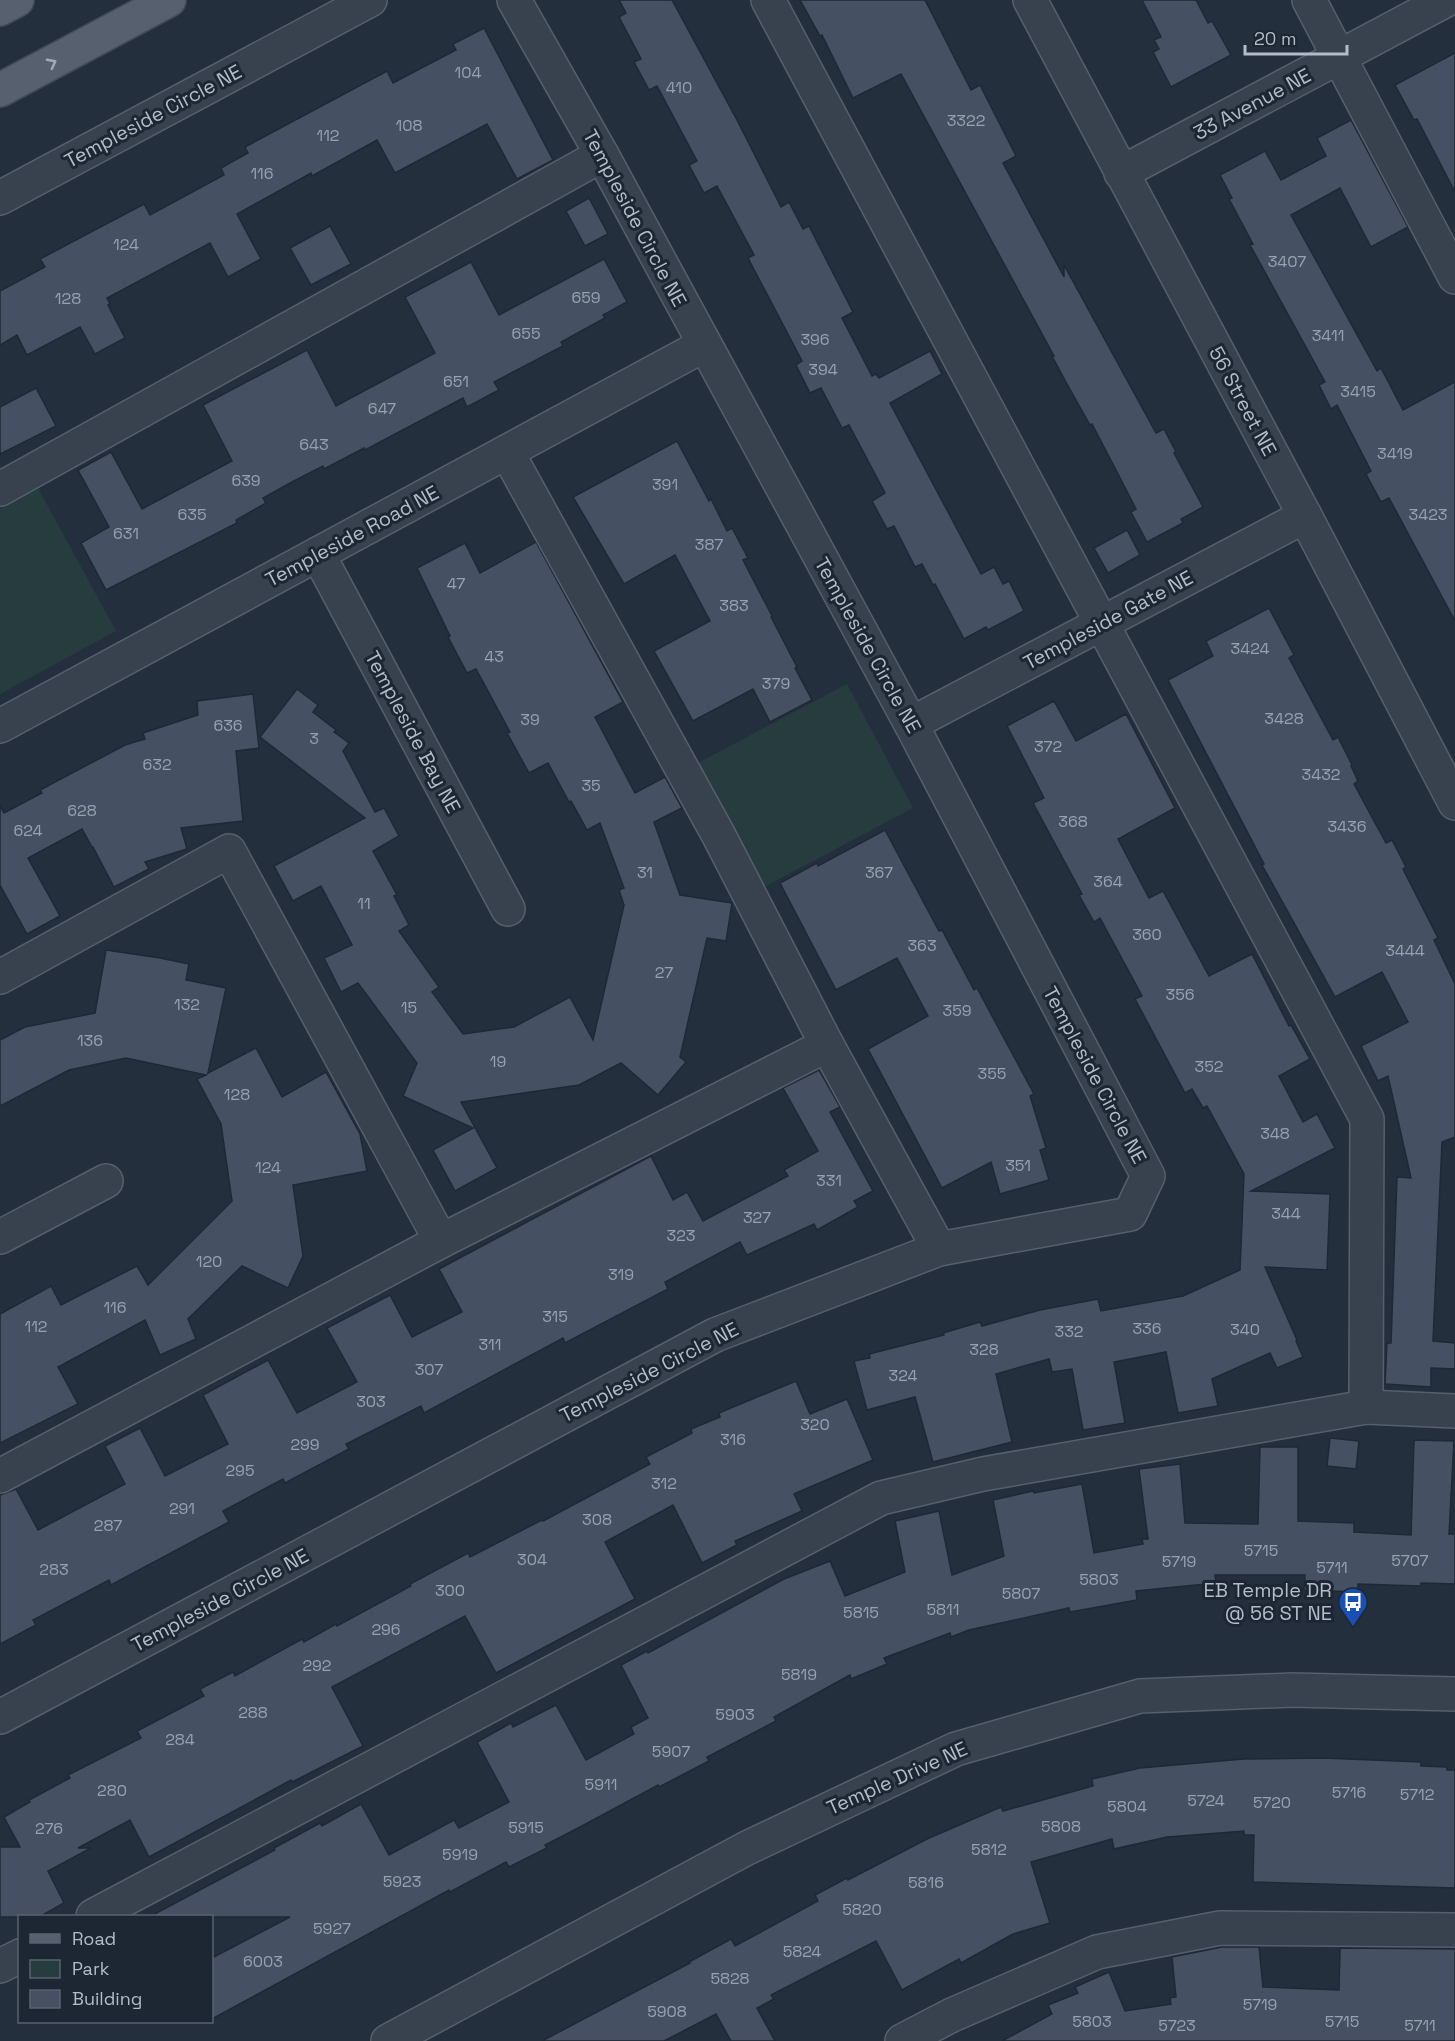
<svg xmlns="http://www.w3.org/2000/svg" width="1455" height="2041" font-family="'Space Grotesk',sans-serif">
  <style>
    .green { fill: #263c3f }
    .building { fill: #455162; stroke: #1f2835; stroke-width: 1.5 }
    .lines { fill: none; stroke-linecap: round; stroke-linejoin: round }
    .minor-casing { stroke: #565f6c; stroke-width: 36 }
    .major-casing { stroke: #414a57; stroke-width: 36 }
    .minor { stroke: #38414e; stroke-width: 33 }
    .major { stroke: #56606e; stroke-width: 33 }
    .oneway { stroke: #a1aab7 }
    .labels { text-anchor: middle; stroke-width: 6; stroke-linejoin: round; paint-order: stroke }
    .number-label { font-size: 16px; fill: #98a1af }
    .street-label { font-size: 20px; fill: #b4bcc9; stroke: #1d2633 }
    .poi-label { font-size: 20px; fill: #b4bcc9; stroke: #1d2633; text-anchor: end }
  </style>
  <rect width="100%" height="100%" fill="#242f3e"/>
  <g class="green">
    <path d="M 38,488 L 116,631 L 0,694 L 0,508 Z"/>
    <path d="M 847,684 L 913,808 L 764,887 L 698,763 Z"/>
  </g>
  <g class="building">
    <path d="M 619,0 L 672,0 L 738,122 L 781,207 L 789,202 L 803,229 L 809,226 L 853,312 L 842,318 L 872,376 L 876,374 L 879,378 L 930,351 L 942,374 L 890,403 L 981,574 L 994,567 L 1003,584 L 1009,581 L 1024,611 L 988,630 L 986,627 L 964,639 L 935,584 L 933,585 L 922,564 L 915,567 L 894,526 L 887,529 L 872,501 L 885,493 L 849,425 L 842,428 L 821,388 L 810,393 L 796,365 L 802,361 L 748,258 L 754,255 L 717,186 L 704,193 L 689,165 L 697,161 L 657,86 L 649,90 L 634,62 L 641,59 L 619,17 L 626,13 Z"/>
    <path d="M 800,0 L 925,0 L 971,90 L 980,85 L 1016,156 L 1003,163 L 1064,277 L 1064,265 L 1156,433 L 1164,429 L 1176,452 L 1174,453 L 1203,507 L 1181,519 L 1183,523 L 1147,542 L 1131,512 L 1136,509 L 1116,470 L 1092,424 L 1090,425 L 1067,384 L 1052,356 L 1054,356 L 901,74 L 853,98 L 822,35 L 820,36 Z"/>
    <path d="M 1142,0 L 1196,0 L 1208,23 L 1212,21 L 1231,55 L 1171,87 L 1153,52 L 1159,49 L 1154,40 L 1161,37 Z"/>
    <path d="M 484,28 L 553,160 L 517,179 L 487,124 L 395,173 L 377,140 L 312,176 L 311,173 L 237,214 L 261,259 L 228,277 L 210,243 L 107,298 L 110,304 L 108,305 L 125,338 L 95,354 L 80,327 L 27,355 L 17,335 L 0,345 L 0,291 L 45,267 L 40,259 L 144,204 L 150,215 L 224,175 L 221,168 L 248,153 L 245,147 L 387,71 L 393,83 L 456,50 L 453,44 Z"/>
    <path d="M 1455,53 L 1455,192 L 1417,119 L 1414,120 L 1395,85 Z"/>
    <path d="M 1351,120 L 1408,227 L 1371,247 L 1340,188 L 1291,215 L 1377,371 L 1381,368 L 1403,410 L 1455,382 L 1455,621 L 1389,498 L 1381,502 L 1366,474 L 1371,471 L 1337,405 L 1331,409 L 1319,385 L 1325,382 L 1250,245 L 1253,244 L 1229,199 L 1232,198 L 1220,175 L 1265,151 L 1281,180 L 1326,156 L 1317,138 Z"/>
    <path d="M 589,198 L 608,234 L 585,246 L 566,211 Z"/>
    <path d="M 330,226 L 351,264 L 311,285 L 290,248 Z"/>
    <path d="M 604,259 L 627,302 L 603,315 L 605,318 L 561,342 L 563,346 L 494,382 L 499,390 L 467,407 L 463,398 L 365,450 L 364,448 L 324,469 L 323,466 L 292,482 L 263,498 L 266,503 L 236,520 L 237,523 L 106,590 L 81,543 L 109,527 L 78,470 L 111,452 L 142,509 L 232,461 L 203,405 L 307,350 L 336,406 L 435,353 L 405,297 L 471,262 L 499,315 Z"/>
    <path d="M 36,388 L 56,426 L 0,454 L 0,407 Z"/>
    <path d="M 677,441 L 709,501 L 711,499 L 727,531 L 732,528 L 748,558 L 743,560 L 772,616 L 771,617 L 797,667 L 795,668 L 812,700 L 770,722 L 753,689 L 693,721 L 654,651 L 710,621 L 675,555 L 624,584 L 573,497 Z"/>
    <path d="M 1127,530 L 1140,555 L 1108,573 L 1094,548 Z"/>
    <path d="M 536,542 L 623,702 L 595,717 L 635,793 L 665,777 L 682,808 L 654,822 L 680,895 L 732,903 L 726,941 L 707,938 L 680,1057 L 686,1062 L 658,1095 L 621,1063 L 579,1085 L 461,1102 L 497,1168 L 455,1191 L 433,1150 L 473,1128 L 403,1096 L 417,1063 L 358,983 L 341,992 L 324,958 L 352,945 L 321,886 L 293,901 L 274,866 L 365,818 L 260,737 L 297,689 L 318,705 L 313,712 L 336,730 L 334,732 L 349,743 L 343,751 L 375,812 L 384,808 L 399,836 L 373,851 L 397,895 L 394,896 L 409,925 L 399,931 L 439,987 L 432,992 L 463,1034 L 514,1027 L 570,997 L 593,1040 L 624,905 L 619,890 L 624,888 L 600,823 L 587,830 L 571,801 L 569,802 L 548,763 L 529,773 L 507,733 L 510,732 L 476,669 L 467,673 L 448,637 L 450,636 L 417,568 L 465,543 L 480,573 Z"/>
    <path d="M 1269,608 L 1294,655 L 1289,658 L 1333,740 L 1338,737 L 1352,765 L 1351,766 L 1358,781 L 1354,784 L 1386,843 L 1392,840 L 1406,867 L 1403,869 L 1438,938 L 1434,940 L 1455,984 L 1455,1137 L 1442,1142 L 1433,1341 L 1455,1343 L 1455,1369 L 1431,1368 L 1431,1387 L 1385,1384 L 1387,1343 L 1391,1343 L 1397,1177 L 1411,1178 L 1388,1076 L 1378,1081 L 1361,1046 L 1408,1022 L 1382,972 L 1335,997 L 1262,865 L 1264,864 L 1168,680 L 1213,656 L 1206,641 Z"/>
    <path d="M 253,694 L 259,748 L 236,751 L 243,821 L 181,828 L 187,849 L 145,862 L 149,869 L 114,887 L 93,847 L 92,847 L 82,829 L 28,858 L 60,916 L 27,934 L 0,885 L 0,806 L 4,813 L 42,793 L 40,790 L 125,745 L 145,739 L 143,733 L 198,715 L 197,701 Z"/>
    <path d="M 1054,701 L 1076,741 L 1126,714 L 1175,808 L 1118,839 L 1149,898 L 1163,891 L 1209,976 L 1252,954 L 1289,1026 L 1291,1025 L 1310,1059 L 1279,1076 L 1303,1122 L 1317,1114 L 1335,1148 L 1251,1191 L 1330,1194 L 1327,1270 L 1265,1267 L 1297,1340 L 1296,1341 L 1303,1357 L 1277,1368 L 1270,1353 L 1212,1379 L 1218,1406 L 1178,1413 L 1166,1352 L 1114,1362 L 1125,1423 L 1083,1430 L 1072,1369 L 1052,1372 L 1049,1359 L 996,1374 L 1012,1442 L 933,1462 L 915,1397 L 867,1410 L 854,1361 L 870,1358 L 869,1354 L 944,1335 L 943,1333 L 980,1322 L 982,1326 L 1040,1310 L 1098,1299 L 1101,1311 L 1183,1296 L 1240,1270 L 1244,1174 L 1207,1106 L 1203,1108 L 1192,1089 L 1185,1093 L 1135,999 L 1142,996 L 1100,918 L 1094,922 L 1079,895 L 1082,894 L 1033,803 L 1044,798 L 1007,726 Z"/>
    <path d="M 885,830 L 939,931 L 942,930 L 974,990 L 977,988 L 1034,1094 L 1030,1096 L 1046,1148 L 1040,1150 L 1049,1180 L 1000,1194 L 991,1162 L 942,1188 L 868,1049 L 928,1016 L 897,958 L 836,990 L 780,883 L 817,863 L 818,866 Z"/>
    <path d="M 106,950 L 160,958 L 189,964 L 186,980 L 226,988 L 208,1073 L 256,1048 L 282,1097 L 326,1072 L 360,1134 L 367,1171 L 293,1185 L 303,1256 L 288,1288 L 242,1266 L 188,1319 L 196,1339 L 160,1355 L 145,1320 L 58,1367 L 78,1404 L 0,1443 L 0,1314 L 51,1286 L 61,1305 L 137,1266 L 148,1285 L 232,1201 L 221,1124 L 197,1079 L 206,1075 L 126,1058 L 69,1070 L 0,1106 L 0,1040 L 25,1027 L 95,1013 Z"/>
    <path d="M 819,1070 L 840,1107 L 830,1112 L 873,1191 L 854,1201 L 858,1207 L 817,1230 L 814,1224 L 747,1255 L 740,1242 L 665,1282 L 668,1289 L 565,1343 L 563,1338 L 424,1413 L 421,1406 L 346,1444 L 349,1449 L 285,1483 L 283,1479 L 223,1511 L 229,1522 L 111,1585 L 109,1580 L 33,1620 L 36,1625 L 0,1644 L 0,1495 L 16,1489 L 38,1530 L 125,1484 L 105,1446 L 140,1428 L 165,1476 L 228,1444 L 203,1395 L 268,1360 L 297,1413 L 357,1382 L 327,1328 L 390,1295 L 412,1337 L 462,1312 L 439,1269 L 651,1156 L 673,1200 L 687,1192 L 703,1221 L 788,1176 L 784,1170 L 818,1151 L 783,1088 Z"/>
    <path d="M 796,1381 L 810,1414 L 847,1399 L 873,1460 L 794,1494 L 802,1511 L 735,1541 L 737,1545 L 702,1563 L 673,1505 L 605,1542 L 635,1599 L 496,1673 L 465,1616 L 332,1687 L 363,1746 L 292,1782 L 291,1780 L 149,1857 L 130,1820 L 78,1848 L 91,1848 L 48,1871 L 64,1903 L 39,1917 L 0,1917 L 0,1847 L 20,1847 L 4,1817 L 30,1802 L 29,1800 L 70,1778 L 68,1775 L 141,1738 L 137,1731 L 204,1696 L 200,1689 L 233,1672 L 235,1676 L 302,1639 L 304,1642 L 336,1624 L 337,1626 L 411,1586 L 410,1584 L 468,1553 L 470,1557 L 542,1520 L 543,1521 L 650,1464 L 646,1457 L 692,1433 L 691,1429 L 720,1417 L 719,1413 Z"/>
    <path d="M 1330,1438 L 1359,1441 L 1356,1469 L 1327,1466 Z"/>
    <path d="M 1414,1440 L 1454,1441 L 1449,1534 L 1455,1534 L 1455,1584 L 1421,1583 L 1421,1586 L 1358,1584 L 1358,1592 L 1304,1590 L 1305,1575 L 1215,1575 L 1216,1583 L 1136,1591 L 1137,1600 L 1070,1612 L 1069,1608 L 969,1630 L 951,1637 L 950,1633 L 884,1658 L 887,1664 L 851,1679 L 850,1675 L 774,1717 L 776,1721 L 707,1757 L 709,1761 L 659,1787 L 658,1785 L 582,1826 L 545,1845 L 547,1848 L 509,1867 L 506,1862 L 450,1892 L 449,1890 L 212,2019 L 212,1958 L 290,1917 L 149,1917 L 275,1850 L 274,1848 L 320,1823 L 322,1826 L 361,1804 L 389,1855 L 454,1820 L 459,1828 L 509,1802 L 477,1742 L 511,1723 L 513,1727 L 556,1705 L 586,1760 L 634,1734 L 631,1727 L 648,1718 L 621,1665 L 647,1651 L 648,1653 L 784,1579 L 830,1561 L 845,1596 L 905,1572 L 895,1521 L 939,1511 L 952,1575 L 1004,1556 L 993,1500 L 1033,1491 L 1034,1493 L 1082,1484 L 1094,1553 L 1143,1544 L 1142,1539 L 1148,1539 L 1139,1469 L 1180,1464 L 1185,1523 L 1258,1524 L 1260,1447 L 1298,1447 L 1298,1521 L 1354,1523 L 1354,1532 L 1411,1535 Z"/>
    <path d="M 1322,1758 L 1421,1762 L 1421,1766 L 1447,1767 L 1447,1770 L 1455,1770 L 1455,1888 L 1253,1882 L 1254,1835 L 1244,1835 L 1244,1831 L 1167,1837 L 1114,1849 L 1112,1839 L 1031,1862 L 1050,1923 L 1013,1934 L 961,1963 L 959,1959 L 902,1990 L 876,1941 L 771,1995 L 774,1999 L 757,2008 L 775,2041 L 731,2041 L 716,2014 L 664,2041 L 542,2041 L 690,1963 L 689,1962 L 731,1939 L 735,1946 L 818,1901 L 815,1895 L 847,1878 L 848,1880 L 927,1839 L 1001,1807 L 1003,1811 L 1093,1786 L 1092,1779 L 1140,1768 L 1244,1759 Z"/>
    <path d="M 1222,1947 L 1259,1947 L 1263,1987 L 1339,1990 L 1340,1948 L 1455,1949 L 1455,2041 L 1002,2041 L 1052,2014 L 1048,2005 L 1078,1993 L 1075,1987 L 1109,1972 L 1125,2011 L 1171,2004 L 1170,1998 L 1176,1997 L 1172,1957 Z"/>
  </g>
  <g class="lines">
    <g class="minor-casing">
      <g id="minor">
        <path d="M 768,0 L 1367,1119 L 1366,1407"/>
        <path d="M 1030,0 L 1305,516 L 1455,803"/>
        <path d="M 1309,0 L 1455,277"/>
        <path d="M 1121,173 L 1446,0"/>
        <path d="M 0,198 L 370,0"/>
        <path d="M 0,489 L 602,155"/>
        <path d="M 318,554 L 508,909"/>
        <path d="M 911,724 L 1305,516"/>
        <path d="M 0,726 L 704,345"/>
        <path d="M 0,977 L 229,851 L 441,1241"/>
        <path d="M 827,1045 L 939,1249"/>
        <path d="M 0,1237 L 106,1181"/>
        <path d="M 0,1476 L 441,1241 L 827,1045 L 718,834 L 507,452"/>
        <path d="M 0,1717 L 715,1335 L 939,1249 L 1130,1214 L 1148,1176 L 911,724 L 602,155 L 514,0"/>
        <path d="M 93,1916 L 881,1498 L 983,1474 L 1366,1407 L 1455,1411"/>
        <path d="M 0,1966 L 20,1956"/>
        <path d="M 388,2041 L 747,1848 L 956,1749 L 1140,1696 L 1293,1690 L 1455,1694"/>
        <path d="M 902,2041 L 952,2015 L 1097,1952 L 1220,1928 L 1455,1930"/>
      </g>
    </g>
    <g class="major-casing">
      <g id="major">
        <path d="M 0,9 L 17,0"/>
        <path d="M 0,90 L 169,0"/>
      </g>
    </g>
    <use href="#minor" class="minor"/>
    <use href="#major" class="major"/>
  </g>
  <defs><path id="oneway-chevron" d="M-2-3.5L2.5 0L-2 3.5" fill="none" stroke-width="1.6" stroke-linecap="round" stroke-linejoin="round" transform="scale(1.5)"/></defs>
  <use class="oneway" href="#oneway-chevron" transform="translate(52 63) rotate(-28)"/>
  <defs>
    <g id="bus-pin" transform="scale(1.5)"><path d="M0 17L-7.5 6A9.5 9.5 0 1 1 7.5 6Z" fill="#1a4fb4" stroke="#1d2633"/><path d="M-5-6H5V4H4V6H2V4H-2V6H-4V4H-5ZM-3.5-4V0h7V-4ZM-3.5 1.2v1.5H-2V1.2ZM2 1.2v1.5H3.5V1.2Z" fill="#fff"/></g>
  </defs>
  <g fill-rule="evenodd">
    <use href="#bus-pin" x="1353" y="1602"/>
  </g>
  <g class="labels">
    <g class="number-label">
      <text x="468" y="78">104</text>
      <text x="679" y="93">410</text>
      <text x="966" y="126">3322</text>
      <text x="409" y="131">108</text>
      <text x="328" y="141">112</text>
      <text x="262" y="179">116</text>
      <text x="126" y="250">124</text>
      <text x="1287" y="267">3407</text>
      <text x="586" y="303">659</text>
      <text x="68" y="304">128</text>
      <text x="526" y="339">655</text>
      <text x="1328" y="341">3411</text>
      <text x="815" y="345">396</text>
      <text x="823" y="375">394</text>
      <text x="456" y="387">651</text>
      <text x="1358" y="397">3415</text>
      <text x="382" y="414">647</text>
      <text x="314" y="450">643</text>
      <text x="1395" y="459">3419</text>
      <text x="246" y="486">639</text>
      <text x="665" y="490">391</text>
      <text x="192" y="520">635</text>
      <text x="1428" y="520">3423</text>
      <text x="126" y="539">631</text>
      <text x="709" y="550">387</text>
      <text x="456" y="589">47</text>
      <text x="734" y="611">383</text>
      <text x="1250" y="654">3424</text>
      <text x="494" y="662">43</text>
      <text x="776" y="689">379</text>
      <text x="1284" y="724">3428</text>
      <text x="530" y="725">39</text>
      <text x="228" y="731">636</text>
      <text x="314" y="744">3</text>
      <text x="1048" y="752">372</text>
      <text x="157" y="770">632</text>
      <text x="1321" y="780">3432</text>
      <text x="591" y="791">35</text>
      <text x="82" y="816">628</text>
      <text x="1073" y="827">368</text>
      <text x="1347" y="832">3436</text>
      <text x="28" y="836">624</text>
      <text x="645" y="878">31</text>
      <text x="879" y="878">367</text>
      <text x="1108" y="887">364</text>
      <text x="364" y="909">11</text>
      <text x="1147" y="940">360</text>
      <text x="922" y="951">363</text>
      <text x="1405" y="956">3444</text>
      <text x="664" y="978">27</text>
      <text x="1180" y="1000">356</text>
      <text x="187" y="1010">132</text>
      <text x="409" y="1013">15</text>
      <text x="957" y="1016">359</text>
      <text x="90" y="1046">136</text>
      <text x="498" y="1067">19</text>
      <text x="1209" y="1072">352</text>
      <text x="992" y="1079">355</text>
      <text x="237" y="1100">128</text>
      <text x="1275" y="1139">348</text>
      <text x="1018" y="1171">351</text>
      <text x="268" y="1173">124</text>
      <text x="829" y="1186">331</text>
      <text x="1286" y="1219">344</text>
      <text x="757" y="1223">327</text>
      <text x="681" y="1241">323</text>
      <text x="209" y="1267">120</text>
      <text x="621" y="1280">319</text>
      <text x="115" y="1313">116</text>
      <text x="555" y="1322">315</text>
      <text x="36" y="1332">112</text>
      <text x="1147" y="1334">336</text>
      <text x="1245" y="1335">340</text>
      <text x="1069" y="1337">332</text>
      <text x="490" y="1350">311</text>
      <text x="984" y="1355">328</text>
      <text x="429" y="1375">307</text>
      <text x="903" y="1381">324</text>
      <text x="371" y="1407">303</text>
      <text x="815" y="1430">320</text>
      <text x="733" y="1445">316</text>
      <text x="305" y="1450">299</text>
      <text x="240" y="1476">295</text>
      <text x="664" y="1489">312</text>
      <text x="182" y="1514">291</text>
      <text x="597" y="1525">308</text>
      <text x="108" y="1531">287</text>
      <text x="1261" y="1556">5715</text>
      <text x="532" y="1565">304</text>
      <text x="1410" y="1566">5707</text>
      <text x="1179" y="1567">5719</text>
      <text x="1332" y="1573">5711</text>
      <text x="54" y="1575">283</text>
      <text x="1099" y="1585">5803</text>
      <text x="450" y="1596">300</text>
      <text x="1021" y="1599">5807</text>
      <text x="943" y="1615">5811</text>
      <text x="861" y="1618">5815</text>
      <text x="386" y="1635">296</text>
      <text x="317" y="1671">292</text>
      <text x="799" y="1680">5819</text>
      <text x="253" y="1718">288</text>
      <text x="735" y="1720">5903</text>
      <text x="180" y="1745">284</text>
      <text x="671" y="1757">5907</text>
      <text x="601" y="1790">5911</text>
      <text x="112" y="1796">280</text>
      <text x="1349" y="1798">5716</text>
      <text x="1417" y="1800">5712</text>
      <text x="1206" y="1806">5724</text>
      <text x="1272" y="1808">5720</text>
      <text x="1127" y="1812">5804</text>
      <text x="1061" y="1832">5808</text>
      <text x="526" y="1833">5915</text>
      <text x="49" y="1834">276</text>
      <text x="989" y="1855">5812</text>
      <text x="460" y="1860">5919</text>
      <text x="402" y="1887">5923</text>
      <text x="926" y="1888">5816</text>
      <text x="862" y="1915">5820</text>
      <text x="332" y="1934">5927</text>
      <text x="802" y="1957">5824</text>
      <text x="263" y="1967">6003</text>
      <text x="730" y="1984">5828</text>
      <text x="1260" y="2010">5719</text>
      <text x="667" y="2017">5908</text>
      <text x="1092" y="2027">5803</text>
      <text x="1342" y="2027">5715</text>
      <text x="1177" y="2031">5723</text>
      <text x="1420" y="2031">5711</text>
    </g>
    <g class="street-label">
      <text transform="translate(1252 104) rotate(-28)" y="7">33 Avenue NE</text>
      <text transform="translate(153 116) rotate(-28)" y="7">Templeside Circle NE</text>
      <text transform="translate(635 218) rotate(62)" y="7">Templeside Circle NE</text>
      <text transform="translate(1243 401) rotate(62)" y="7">56 Street NE</text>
      <text transform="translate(352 536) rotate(-28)" y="7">Templeside Road NE</text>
      <text transform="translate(1108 620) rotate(-28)" y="7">Templeside Gate NE</text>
      <text transform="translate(868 645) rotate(61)" y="7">Templeside Circle NE</text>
      <text transform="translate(413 732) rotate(62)" y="7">Templeside Bay NE</text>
      <text transform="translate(1095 1075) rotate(62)" y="7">Templeside Circle NE</text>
      <text transform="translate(649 1372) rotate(-27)" y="7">Templeside Circle NE</text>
      <text transform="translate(220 1600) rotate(-28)" y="7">Templeside Circle NE</text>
      <text transform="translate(897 1778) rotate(-24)" y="7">Temple Drive NE</text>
    </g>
    <g class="poi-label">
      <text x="1332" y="1597">EB Temple DR<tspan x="1332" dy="23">@ 56 ST NE</tspan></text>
    </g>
  </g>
  <rect x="18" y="1915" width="195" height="108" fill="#1d2633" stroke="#59626f" stroke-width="1.5"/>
  <rect x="30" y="1934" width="30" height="9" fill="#56606e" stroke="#59626f" stroke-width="1.5"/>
  <text x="72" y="1945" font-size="18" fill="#b4bcc9">Road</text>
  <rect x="30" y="1960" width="30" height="18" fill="#263c3f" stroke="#59626f" stroke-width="1.5"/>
  <text x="72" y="1975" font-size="18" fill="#b4bcc9">Park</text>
  <rect x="30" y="1990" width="30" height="18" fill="#455162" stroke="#59626f" stroke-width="1.5"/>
  <text x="72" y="2005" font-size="18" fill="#b4bcc9">Building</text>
  <path d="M1245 45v9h102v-9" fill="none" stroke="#b4bcc9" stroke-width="3"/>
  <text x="1254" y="45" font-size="18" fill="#b4bcc9" stroke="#1d2633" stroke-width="4.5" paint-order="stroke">20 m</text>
</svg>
